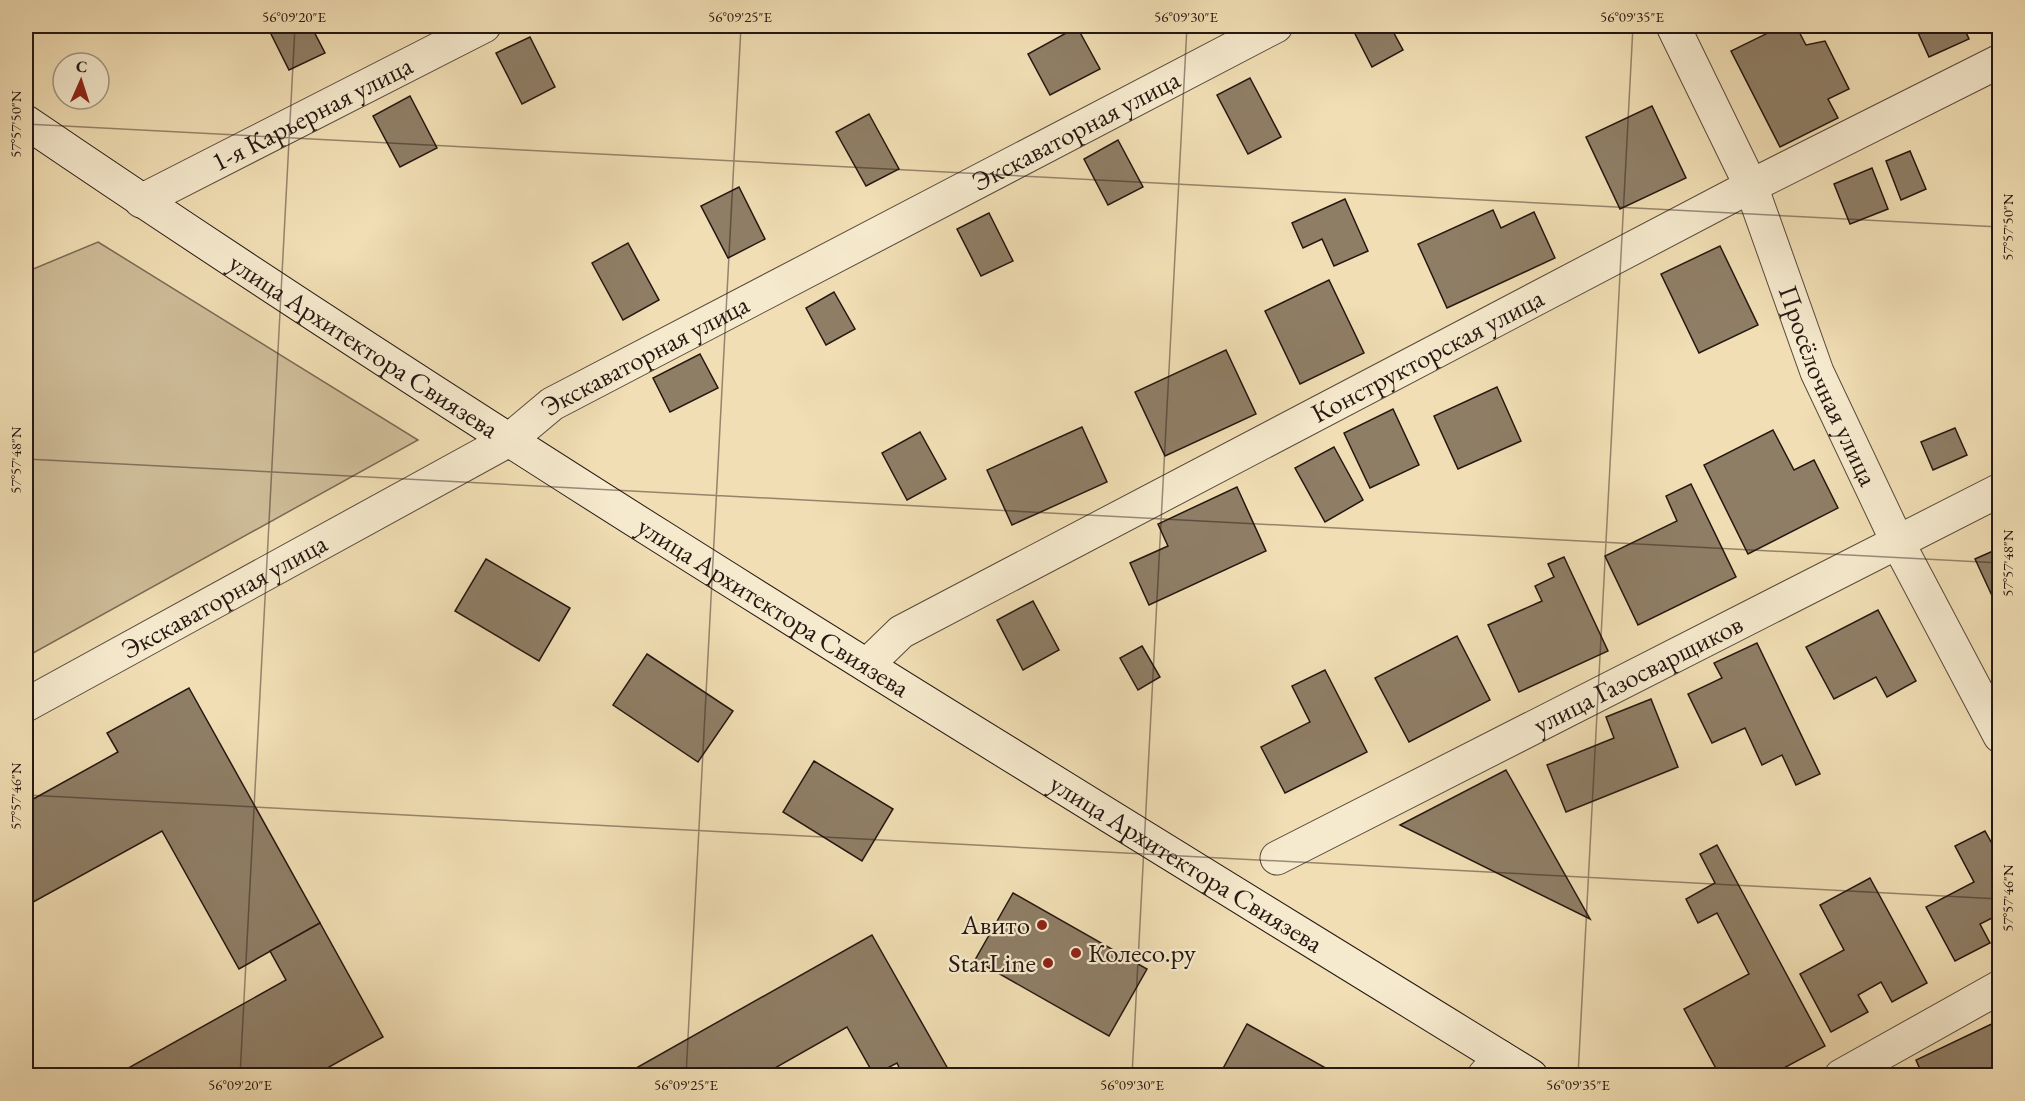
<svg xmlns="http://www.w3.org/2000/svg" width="2025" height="1101" font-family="'EB Garamond',serif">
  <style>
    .green { fill: #cebc98; stroke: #7a6a54; stroke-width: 1.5 }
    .building { fill: #8f7e66; stroke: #251711; stroke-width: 1.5 }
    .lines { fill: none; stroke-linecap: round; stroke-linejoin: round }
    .street-casing { stroke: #58493a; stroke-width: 35 }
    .secondary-casing { stroke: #251711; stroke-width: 35 }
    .street { stroke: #f6eace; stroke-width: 33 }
    .secondary { stroke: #f6eace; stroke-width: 33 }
    .ticks { fill: none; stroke: #251711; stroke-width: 1.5; stroke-opacity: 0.45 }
    .poi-dot { fill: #8f2418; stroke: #f6eace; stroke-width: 2 }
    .labels { text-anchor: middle; stroke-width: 4.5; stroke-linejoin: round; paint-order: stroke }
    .street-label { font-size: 27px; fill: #251711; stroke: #f6eace }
    .poi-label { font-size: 27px; fill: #251711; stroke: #f6eace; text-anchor: end }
    .neatline { fill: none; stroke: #251711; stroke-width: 2 }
    .ticks-label { font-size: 15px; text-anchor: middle; fill: #251711 }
  </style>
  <rect width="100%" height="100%" fill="#f1deb4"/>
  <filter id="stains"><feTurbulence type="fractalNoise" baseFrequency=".00333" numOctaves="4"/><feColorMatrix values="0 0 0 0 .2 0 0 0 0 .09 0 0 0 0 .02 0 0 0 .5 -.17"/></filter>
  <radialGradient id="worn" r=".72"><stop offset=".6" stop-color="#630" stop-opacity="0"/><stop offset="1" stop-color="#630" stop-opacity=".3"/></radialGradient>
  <path class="green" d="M 98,242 L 418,440 L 26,657 L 26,272 Z"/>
  <g class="building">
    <path d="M 267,26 L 311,26 L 325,53 L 289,70 Z"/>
    <path d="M 1351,26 L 1390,26 L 1403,50 L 1372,67 Z"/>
    <path d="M 1782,26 L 1796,26 L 1806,45 L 1825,41 L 1849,89 L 1828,99 L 1838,118 L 1780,147 L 1731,51 Z"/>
    <path d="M 1915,26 L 1963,26 L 1969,39 L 1929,57 Z"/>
    <path d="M 1077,27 L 1100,69 L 1050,95 L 1028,54 Z"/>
    <path d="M 530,37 L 555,87 L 522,104 L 496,53 Z"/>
    <path d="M 1250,78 L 1281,137 L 1248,154 L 1217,95 Z"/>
    <path d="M 410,96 L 437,148 L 400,167 L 373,116 Z"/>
    <path d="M 1652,106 L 1686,178 L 1620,209 L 1586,137 Z"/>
    <path d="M 869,114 L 899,169 L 866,186 L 836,132 Z"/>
    <path d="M 1118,140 L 1143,187 L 1108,205 L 1084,159 Z"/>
    <path d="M 1910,151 L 1926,189 L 1901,200 L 1886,161 Z"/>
    <path d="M 1872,168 L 1888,209 L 1850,224 L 1834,184 Z"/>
    <path d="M 739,187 L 765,239 L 728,258 L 701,206 Z"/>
    <path d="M 1345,199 L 1368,251 L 1334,266 L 1322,239 L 1303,248 L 1292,223 Z"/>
    <path d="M 1493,210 L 1501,228 L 1534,212 L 1555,258 L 1447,308 L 1418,244 Z"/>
    <path d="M 989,213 L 1013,261 L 981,276 L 957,229 Z"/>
    <path d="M 628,243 L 659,300 L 623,320 L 592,263 Z"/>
    <path d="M 1720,246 L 1758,325 L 1699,353 L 1661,274 Z"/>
    <path d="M 1329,280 L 1364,353 L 1300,384 L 1265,311 Z"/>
    <path d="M 834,292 L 855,329 L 826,345 L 806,308 Z"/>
    <path d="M 1226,350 L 1256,414 L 1165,456 L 1135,392 Z"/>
    <path d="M 700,354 L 718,388 L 670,412 L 653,378 Z"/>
    <path d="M 1497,387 L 1521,441 L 1458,469 L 1434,416 Z"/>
    <path d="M 1393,409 L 1419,465 L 1370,488 L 1344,433 Z"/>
    <path d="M 1082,427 L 1107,482 L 1012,525 L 987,470 Z"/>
    <path d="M 1955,428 L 1967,455 L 1933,470 L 1921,442 Z"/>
    <path d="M 1773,430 L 1794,470 L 1814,460 L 1838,508 L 1748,554 L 1704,465 Z"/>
    <path d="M 920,432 L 946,479 L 907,500 L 882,453 Z"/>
    <path d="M 1334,447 L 1363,500 L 1325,522 L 1295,468 Z"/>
    <path d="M 1691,484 L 1736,577 L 1638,625 L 1605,556 L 1677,521 L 1666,496 Z"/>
    <path d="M 1237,487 L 1266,551 L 1149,605 L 1130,563 L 1168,546 L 1158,524 Z"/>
    <path d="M 2000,548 L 2000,613 L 1975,559 Z"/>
    <path d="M 1564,557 L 1608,651 L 1519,692 L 1488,625 L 1542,601 L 1535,586 L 1554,577 L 1548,564 Z"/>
    <path d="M 486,559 L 570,608 L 539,661 L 455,611 Z"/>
    <path d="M 1033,601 L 1059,650 L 1023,670 L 997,620 Z"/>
    <path d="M 1878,610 L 1916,681 L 1887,697 L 1876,677 L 1834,699 L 1806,647 Z"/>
    <path d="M 1457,636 L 1490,700 L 1409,742 L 1375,678 Z"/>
    <path d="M 1757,643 L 1820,774 L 1796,785 L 1782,755 L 1762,765 L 1745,728 L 1712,743 L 1688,694 L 1722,678 L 1714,663 Z"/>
    <path d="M 1142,646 L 1160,677 L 1138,690 L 1120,658 Z"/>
    <path d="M 647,654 L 733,711 L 698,762 L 613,705 Z"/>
    <path d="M 1325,670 L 1367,752 L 1285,793 L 1261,747 L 1310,722 L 1292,686 Z"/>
    <path d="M 189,688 L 320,923 L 239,969 L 162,831 L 26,906 L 26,803 L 118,752 L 107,733 Z"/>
    <path d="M 1651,699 L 1678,767 L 1566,812 L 1547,765 L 1614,738 L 1606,717 Z"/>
    <path d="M 814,761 L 893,809 L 862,861 L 783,812 Z"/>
    <path d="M 1506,770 L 1590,919 L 1400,825 Z"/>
    <path d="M 1985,831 L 2000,858 L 2000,914 L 1980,924 L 1990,943 L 1955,961 L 1926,907 L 1974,882 L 1955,846 Z"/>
    <path d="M 1717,845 L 1825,1046 L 1769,1076 L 1720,1076 L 1684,1009 L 1749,974 L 1717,913 L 1698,923 L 1686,899 L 1715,883 L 1700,854 Z"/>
    <path d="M 1870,878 L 1927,983 L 1892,1002 L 1881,982 L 1858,995 L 1868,1012 L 1831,1032 L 1800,974 L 1844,950 L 1820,905 Z"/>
    <path d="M 1013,893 L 1147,969 L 1109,1036 L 975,960 Z"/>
    <path d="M 320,923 L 383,1037 L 313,1076 L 114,1076 L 286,980 L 270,951 Z"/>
    <path d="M 872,935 L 948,1069 L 937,1076 L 903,1076 L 897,1063 L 874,1075 L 847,1027 L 761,1076 L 622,1076 Z"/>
    <path d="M 2000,1020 L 2000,1076 L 1923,1076 L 1916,1060 Z"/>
    <path d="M 1247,1024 L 1340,1076 L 1219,1076 Z"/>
  </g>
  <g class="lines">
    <g class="street-casing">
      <g id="street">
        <path id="s1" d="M 1673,26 L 1751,186 L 1817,372 L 1898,543 L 2000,736"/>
        <path id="s2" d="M 141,201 L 484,26"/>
        <path id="s3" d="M 867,665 L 901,632 L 1751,186 L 2000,61"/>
        <path id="s4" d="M 26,705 L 509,440 L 552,404 L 1276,26"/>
        <path id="s5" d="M 1277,858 L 2000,490"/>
        <path d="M 1484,1076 L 1500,1057"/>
        <path d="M 1841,1076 L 2000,987"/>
      </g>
    </g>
    <g class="secondary-casing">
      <g id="secondary">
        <path id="s6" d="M 26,122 C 517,456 1026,764 1531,1076"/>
      </g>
    </g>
    <use href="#street" class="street"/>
    <use href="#secondary" class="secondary"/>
  </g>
  <path class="ticks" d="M 26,124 L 2000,227M 26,459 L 2000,563M 26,795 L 2000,899M 240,1076 L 295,26M 686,1076 L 741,26M 1132,1076 L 1187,26M 1578,1076 L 1633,26"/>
  <g class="poi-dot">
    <circle cx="1042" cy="925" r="6"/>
    <circle cx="1076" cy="953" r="6"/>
    <circle cx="1048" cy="963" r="6"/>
  </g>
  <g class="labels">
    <g class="street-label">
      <text dy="9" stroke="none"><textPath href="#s2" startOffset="192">1-я Карьерная улица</textPath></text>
      <text dy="9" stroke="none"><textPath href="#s4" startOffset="1198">Экскаваторная улица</textPath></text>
      <text dy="9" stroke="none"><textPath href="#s6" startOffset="405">улица Архитектора Свиязева</textPath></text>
      <text dy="9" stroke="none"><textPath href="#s3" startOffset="642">Конструкторская улица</textPath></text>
      <text dy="9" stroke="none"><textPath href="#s4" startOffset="712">Экскаваторная улица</textPath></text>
      <text dy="9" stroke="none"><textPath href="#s1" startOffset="392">Просёлочная улица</textPath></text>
      <text dy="9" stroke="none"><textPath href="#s4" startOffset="226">Экскаваторная улица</textPath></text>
      <text dy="9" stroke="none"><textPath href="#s6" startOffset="891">улица Архитектора Свиязева</textPath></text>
      <text dy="9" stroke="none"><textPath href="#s5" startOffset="405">улица Газосварщиков</textPath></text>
      <text dy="9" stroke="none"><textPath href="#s6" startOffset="1377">улица Архитектора Свиязева</textPath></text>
    </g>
    <g class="poi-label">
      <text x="1030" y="934">Авито</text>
      <text x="1088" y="962" text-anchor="start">Колесо.ру</text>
      <text x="1036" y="972">StarLine</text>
    </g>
  </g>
  <rect width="2025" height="1101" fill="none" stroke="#f1deb4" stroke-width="66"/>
  <g transform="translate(81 81) rotate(3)"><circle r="28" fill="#f6eace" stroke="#a29682" stroke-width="1.5"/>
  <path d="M0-4.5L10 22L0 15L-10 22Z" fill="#8f2418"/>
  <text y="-9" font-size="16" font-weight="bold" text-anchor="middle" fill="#251711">С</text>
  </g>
  <rect x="33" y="33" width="1959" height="1035" class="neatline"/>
  <g class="ticks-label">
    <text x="294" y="22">56°09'20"E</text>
    <text x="740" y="22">56°09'25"E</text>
    <text x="1186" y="22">56°09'30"E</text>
    <text x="1632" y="22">56°09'35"E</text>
    <text transform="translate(16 124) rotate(-90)" y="5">57°57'50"N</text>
    <text transform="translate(2008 227) rotate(-90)" y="5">57°57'50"N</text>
    <text transform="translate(16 460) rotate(-90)" y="5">57°57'48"N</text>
    <text transform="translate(2008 563) rotate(-90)" y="5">57°57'48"N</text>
    <text transform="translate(16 796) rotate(-90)" y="5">57°57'46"N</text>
    <text transform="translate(2008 898) rotate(-90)" y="5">57°57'46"N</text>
    <text x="240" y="1090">56°09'20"E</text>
    <text x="686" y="1090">56°09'25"E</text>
    <text x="1132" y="1090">56°09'30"E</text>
    <text x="1578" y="1090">56°09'35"E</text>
  </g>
  <rect width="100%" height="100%" filter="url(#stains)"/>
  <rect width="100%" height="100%" fill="url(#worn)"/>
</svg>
